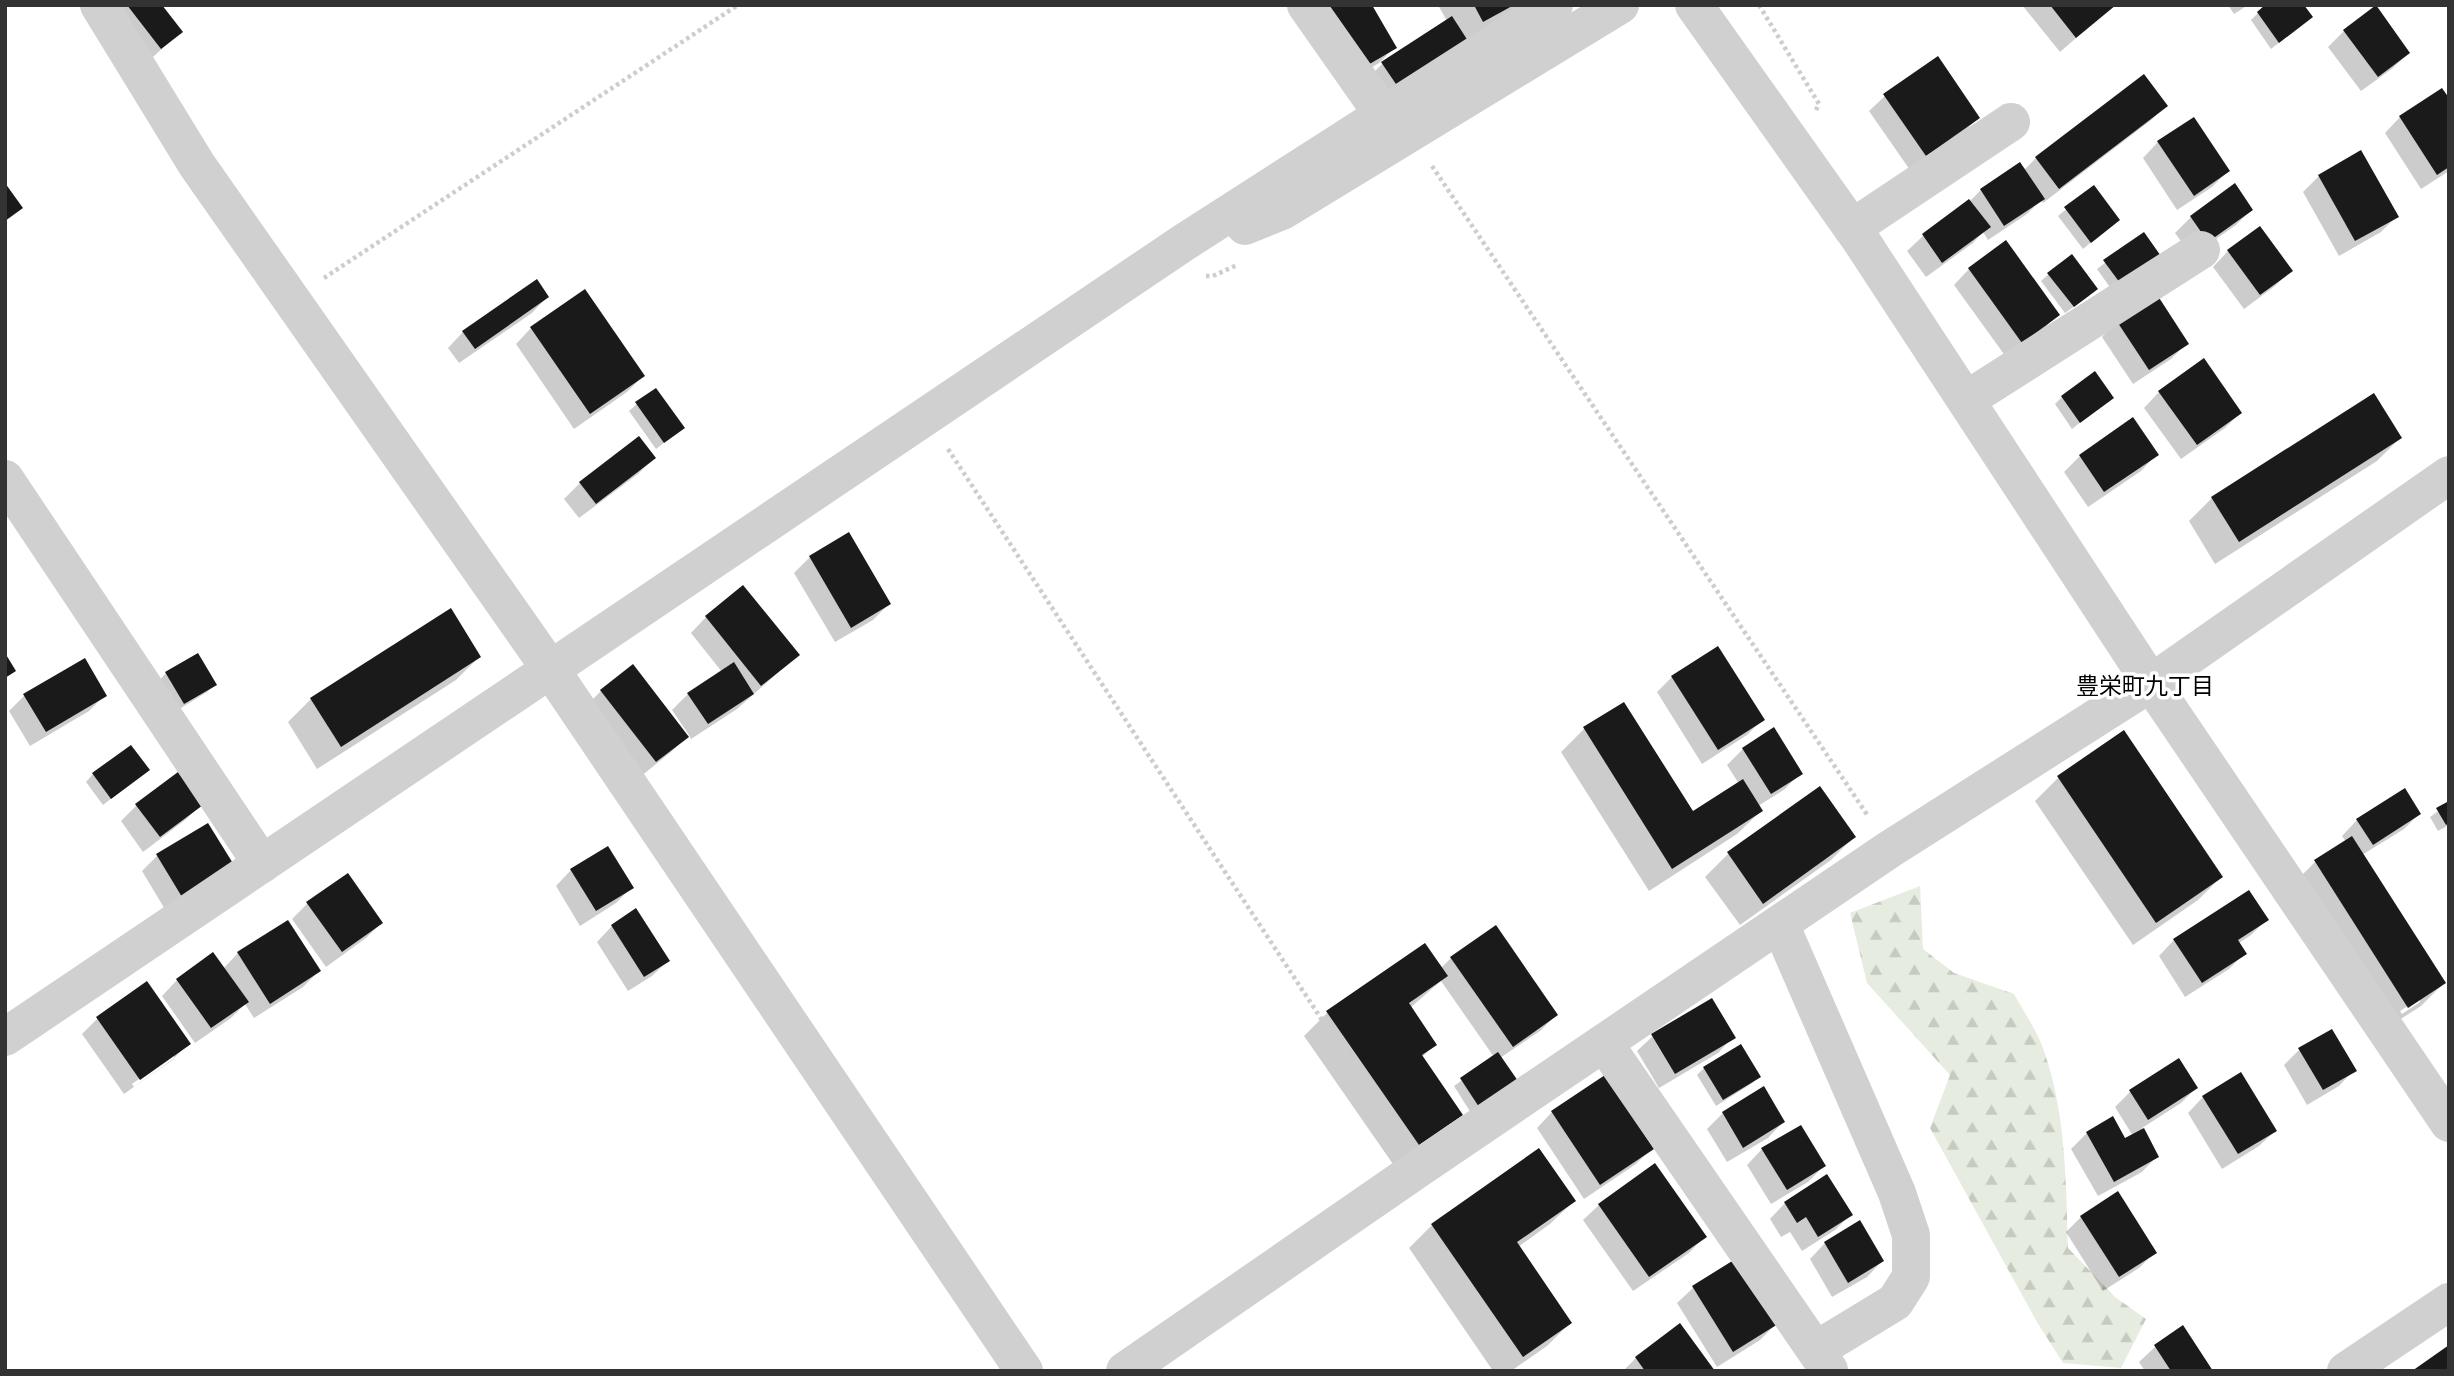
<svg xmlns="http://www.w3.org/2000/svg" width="2454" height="1376" font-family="'Titillium Web','Noto Sans JP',sans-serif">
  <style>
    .forest { fill: url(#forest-firs) }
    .shadow { fill: #0003; fill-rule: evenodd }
    .building { fill: #1a1a1a }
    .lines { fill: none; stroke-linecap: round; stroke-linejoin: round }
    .path { stroke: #cdcdcd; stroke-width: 4.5; stroke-dasharray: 3.5 3.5; stroke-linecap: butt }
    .minor { stroke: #d0d0d0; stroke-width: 38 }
    .labels { text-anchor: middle; stroke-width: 7; stroke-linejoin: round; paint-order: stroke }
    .neighbourhood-label { font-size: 23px; fill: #000; stroke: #fff }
  </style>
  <defs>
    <pattern id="forest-firs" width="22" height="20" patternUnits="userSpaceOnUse" patternTransform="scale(1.75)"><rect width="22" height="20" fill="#e6ecdf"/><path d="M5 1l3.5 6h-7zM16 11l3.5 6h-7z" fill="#c6cbc0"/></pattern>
  </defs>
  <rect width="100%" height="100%" fill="#fff"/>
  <path class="forest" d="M 1920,886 L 1923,949 L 1954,973 L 2014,994 C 2024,1012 2037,1031 2044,1051 C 2066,1114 2066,1182 2068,1248 L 2115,1297 L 2146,1319 L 2121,1368 L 2063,1363 L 2037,1322 L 1930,1128 L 1950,1075 L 1867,983 L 1850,913 Z"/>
  <g class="shadow">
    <path d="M 112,5 L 160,5 L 181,32 L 145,64 Z"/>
    <path d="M 1299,5 L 1394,48 L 1379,63 L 1345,84 Z"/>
    <path d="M 1438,5 L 1522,5 L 1383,104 L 1367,79 L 1382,64 L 1447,21 Z"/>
    <path d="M 2022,5 L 2114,5 L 2060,52 Z"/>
    <path d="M 2228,5 L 2248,5 L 2234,14 Z"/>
    <path d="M 2376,8 L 2408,53 L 2393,68 L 2361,91 L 2328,47 L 2344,31 Z"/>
    <path d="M 2258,13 L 2311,17 L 2271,49 L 2251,20 Z"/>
    <path d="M 1885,96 L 1978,118 L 1963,133 L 1910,170 L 1869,111 Z"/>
    <path d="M 2449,102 L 2449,171 L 2421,189 L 2385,133 L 2400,117 Z"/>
    <path d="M 2166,106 L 2150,121 L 2043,203 L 2041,200 L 2027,214 L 1988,240 L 1983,232 L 1973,243 L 1926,277 L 1907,251 L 1923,236 L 1969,202 L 1981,190 L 2024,170 L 2036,158 Z"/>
    <path d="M 2158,142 L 2228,171 L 2212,187 L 2177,210 L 2143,158 Z"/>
    <path d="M 2319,176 L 2397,216 L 2381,232 L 2339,256 L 2303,192 Z"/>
    <path d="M 2235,186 L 2251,210 L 2236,225 L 2192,256 L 2175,233 L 2191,217 Z"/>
    <path d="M 2093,187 L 2118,220 L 2083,249 L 2058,216 Z"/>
    <path d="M 2143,234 L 2114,293 L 2097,269 Z"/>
    <path d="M 2228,251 L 2290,271 L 2275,286 L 2244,309 L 2213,267 Z"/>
    <path d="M 1969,269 L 2057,315 L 2042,331 L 2006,357 L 1954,285 Z"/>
    <path d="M 2049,274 L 2089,296 L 2065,313 L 2041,281 Z"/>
    <path d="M 547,297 L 532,313 L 459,363 L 448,348 L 463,332 Z"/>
    <path d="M 2117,321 L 2186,344 L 2171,359 L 2133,384 L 2102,337 Z"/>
    <path d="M 531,328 L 643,376 L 627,392 L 574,429 L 516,344 Z"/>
    <path d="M 2159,392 L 2240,413 L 2225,428 L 2181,459 L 2144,408 Z"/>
    <path d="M 2373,395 L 2400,438 L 2377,461 L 2215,564 L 2189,521 L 2212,498 Z"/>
    <path d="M 2062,397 L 2111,398 L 2072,429 L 2055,404 Z"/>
    <path d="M 637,404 L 683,428 L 656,449 L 629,411 Z"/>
    <path d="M 2132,420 L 2156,455 L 2141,471 L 2088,507 L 2064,472 L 2080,456 Z"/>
    <path d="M 639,438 L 654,458 L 638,474 L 579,518 L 564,499 L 580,483 Z"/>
    <path d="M 810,557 L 889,604 L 873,620 L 835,642 L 794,573 Z"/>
    <path d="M 706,617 L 798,655 L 737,709 L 691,739 L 689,735 L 671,752 L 640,777 L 586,706 L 601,691 L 686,736 L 689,735 L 672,710 L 688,694 L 722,672 L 691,633 Z"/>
    <path d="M 479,657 L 456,680 L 317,769 L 288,722 L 311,699 Z"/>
    <path d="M 166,673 L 214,685 L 207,692 L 176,711 L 159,681 Z"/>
    <path d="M 1672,677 L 1763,719 L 1747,735 L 1702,764 L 1657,692 Z"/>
    <path d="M 105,695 L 89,711 L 30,746 L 9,711 L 24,696 Z"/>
    <path d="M 1624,704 L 1692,814 L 1739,784 L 1727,765 L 1743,749 L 1800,773 L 1785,789 L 1758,806 L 1761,811 L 1737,834 L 1649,891 L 1561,752 L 1584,729 Z"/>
    <path d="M 2123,733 L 2221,877 L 2198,900 L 2133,945 L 2035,801 L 2058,778 Z"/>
    <path d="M 148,770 L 103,805 L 86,782 L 93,774 Z"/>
    <path d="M 178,774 L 201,805 L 185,820 L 143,852 L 121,821 L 136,806 Z"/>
    <path d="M 1820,788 L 1854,837 L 1831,860 L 1740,925 L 1705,877 L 1728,854 Z"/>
    <path d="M 2449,803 L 2449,825 L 2438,831 L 2430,817 Z"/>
    <path d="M 2419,814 L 2404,829 L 2362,855 L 2444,983 L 2421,1006 L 2385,1029 L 2292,885 L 2315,862 L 2346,842 L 2342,836 L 2357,820 ZM 2420,998 L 2420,1002 L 2402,1014 L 2400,1011 Z"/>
    <path d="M 157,856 L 232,864 L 166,911 L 142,871 Z"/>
    <path d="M 571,870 L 631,888 L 616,903 L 580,926 L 556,886 Z"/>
    <path d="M 308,903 L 381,923 L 366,938 L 326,967 L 292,919 Z"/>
    <path d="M 2266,920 L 2251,935 L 2239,943 L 2245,953 L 2229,969 L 2185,997 L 2159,956 L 2174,940 Z"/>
    <path d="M 612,926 L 668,961 L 652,976 L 628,991 L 597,942 Z"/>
    <path d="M 238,953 L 319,971 L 303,987 L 254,1018 L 245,1004 L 231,1018 L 195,1043 L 162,996 L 177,980 L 223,969 Z"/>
    <path d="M 1451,958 L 1556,1015 L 1540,1031 L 1500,1058 L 1515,1081 L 1471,1113 L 1454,1086 L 1494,1057 L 1441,981 L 1410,1008 L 1435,1044 L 1422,1057 L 1461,1114 L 1395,1167 L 1304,1036 L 1327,1013 L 1441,968 Z"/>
    <path d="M 97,1019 L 188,1044 L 173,1059 L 124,1094 L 82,1034 ZM 174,1054 L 174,1059 L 134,1087 L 132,1084 Z"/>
    <path d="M 1653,1036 L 1733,1037 L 1718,1053 L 1659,1088 L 1637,1051 Z"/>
    <path d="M 2299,1050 L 2354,1070 L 2339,1086 L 2307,1105 L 2284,1065 Z"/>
    <path d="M 1704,1068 L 1759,1077 L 1751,1084 L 1716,1106 L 1697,1075 Z"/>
    <path d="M 2196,1088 L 2181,1103 L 2142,1128 L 2157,1156 L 2142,1172 L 2098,1196 L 2071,1149 L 2087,1133 L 2112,1119 L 2124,1141 L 2133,1136 L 2115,1107 L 2130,1092 Z"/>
    <path d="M 2203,1097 L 2275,1131 L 2259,1146 L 2222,1169 L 2188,1113 Z"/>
    <path d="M 1552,1112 L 1651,1149 L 1636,1164 L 1584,1199 L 1537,1128 Z"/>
    <path d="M 1723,1113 L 1783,1122 L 1768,1138 L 1727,1162 L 1707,1129 Z"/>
    <path d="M 1762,1149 L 1824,1166 L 1808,1182 L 1771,1204 L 1747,1165 Z"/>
    <path d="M 1574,1201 L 1550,1224 L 1518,1247 L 1570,1323 L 1547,1346 L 1511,1371 L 1493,1371 L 1409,1248 L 1432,1225 Z"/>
    <path d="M 1785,1203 L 1850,1215 L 1835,1230 L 1802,1251 L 1790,1232 L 1781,1237 L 1770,1219 Z"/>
    <path d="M 1599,1205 L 1704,1237 L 1689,1253 L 1633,1291 L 1583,1220 Z"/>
    <path d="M 2081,1217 L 2155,1252 L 2139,1268 L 2103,1291 L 2066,1232 Z"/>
    <path d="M 1825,1243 L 1882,1261 L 1867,1277 L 1832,1297 L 1810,1259 Z"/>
    <path d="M 1736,1260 L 1776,1324 L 1760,1340 L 1717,1367 L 1677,1303 L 1693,1288 Z"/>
    <path d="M 2182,1328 L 2211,1371 L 2145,1371 L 2139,1362 L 2155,1347 Z"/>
    <path d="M 1636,1358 L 1713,1371 L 1623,1371 Z"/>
  </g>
  <g class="building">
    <path d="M 127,5 L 162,5 L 183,32 L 161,49 Z"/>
    <path d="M 1323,5 L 1372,5 L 1397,48 L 1361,69 Z"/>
    <path d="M 1474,5 L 1514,5 L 1483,22 Z"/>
    <path d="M 2050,5 L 2116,5 L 2076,38 Z"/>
    <path d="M 2265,5 L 2304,5 L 2313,17 L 2279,43 L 2257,12 Z"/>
    <path d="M 2376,5 L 2410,53 L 2378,77 L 2343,30 Z"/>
    <path d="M 1452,16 L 1470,44 L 1400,90 L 1381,62 Z"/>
    <path d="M 1938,56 L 1980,118 L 1926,156 L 1883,94 Z"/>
    <path d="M 2144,74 L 2168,106 L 2059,189 L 2035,157 Z"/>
    <path d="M 2442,88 L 2449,98 L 2449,167 L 2437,175 L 2399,116 Z"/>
    <path d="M 2194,117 L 2230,171 L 2194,196 L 2157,141 Z"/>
    <path d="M 2361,150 L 2399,217 L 2355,241 L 2318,175 Z"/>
    <path d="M 2020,162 L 2045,199 L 2004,226 L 1980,189 Z"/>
    <path d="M 5,183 L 23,208 L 5,221 Z"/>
    <path d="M 2235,183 L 2253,210 L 2208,242 L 2190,216 Z"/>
    <path d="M 2094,185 L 2120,220 L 2091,243 L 2064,207 Z"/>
    <path d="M 1969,199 L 1991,227 L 1942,263 L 1922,234 Z"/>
    <path d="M 2260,226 L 2293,271 L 2260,295 L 2227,250 Z"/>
    <path d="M 2144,232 L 2163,259 L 2123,287 L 2103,260 Z"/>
    <path d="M 2006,240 L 2060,315 L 2022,343 L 1968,268 Z"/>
    <path d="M 2072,254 L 2098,289 L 2074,307 L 2047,273 Z"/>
    <path d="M 537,279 L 549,297 L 475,349 L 462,331 Z"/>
    <path d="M 585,289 L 645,376 L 590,414 L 530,327 Z"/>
    <path d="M 2156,293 L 2189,344 L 2149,370 L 2116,320 Z"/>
    <path d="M 2204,358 L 2242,413 L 2197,445 L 2158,391 Z"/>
    <path d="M 2095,371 L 2114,398 L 2080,423 L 2061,396 Z"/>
    <path d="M 656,388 L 685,428 L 664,443 L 635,402 Z"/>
    <path d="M 2374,393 L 2402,438 L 2239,542 L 2211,497 Z"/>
    <path d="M 2133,417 L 2159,455 L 2104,492 L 2079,455 Z"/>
    <path d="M 639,436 L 656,458 L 596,504 L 579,482 Z"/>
    <path d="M 849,532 L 891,604 L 851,628 L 809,556 Z"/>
    <path d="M 743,585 L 800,655 L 761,686 L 705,616 Z"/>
    <path d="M 451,608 L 481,657 L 341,747 L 310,698 Z"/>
    <path d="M 1718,646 L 1765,720 L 1718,750 L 1671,676 Z"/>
    <path d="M 5,653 L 16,671 L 5,678 Z"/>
    <path d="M 198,653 L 217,685 L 184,704 L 165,672 Z"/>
    <path d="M 85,658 L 107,696 L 46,732 L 23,694 Z"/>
    <path d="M 734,662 L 754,694 L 708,724 L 687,693 Z"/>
    <path d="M 633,664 L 689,737 L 656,762 L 600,690 Z"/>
    <path d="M 1624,702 L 1693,811 L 1743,779 L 1763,811 L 1672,869 L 1583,727 Z"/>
    <path d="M 1774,727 L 1803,774 L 1771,794 L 1742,748 Z"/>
    <path d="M 2124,730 L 2223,877 L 2156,923 L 2057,776 Z"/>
    <path d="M 131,745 L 150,770 L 111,799 L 92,773 Z"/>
    <path d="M 178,772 L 203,805 L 160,837 L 135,804 Z"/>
    <path d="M 1820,786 L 1856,837 L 1763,904 L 1727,852 Z"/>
    <path d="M 2405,788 L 2421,814 L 2373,845 L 2356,819 Z"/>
    <path d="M 2449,801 L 2449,823 L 2446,825 L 2436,808 Z"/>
    <path d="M 208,823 L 234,865 L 182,897 L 156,854 Z"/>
    <path d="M 2352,836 L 2446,983 L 2408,1008 L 2314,860 Z"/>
    <path d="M 608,846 L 634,888 L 596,911 L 570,869 Z"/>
    <path d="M 348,873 L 383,923 L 342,952 L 306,902 Z"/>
    <path d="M 2249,890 L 2269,920 L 2238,940 L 2247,954 L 2202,983 L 2173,939 Z"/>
    <path d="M 636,908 L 670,961 L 644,977 L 611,925 Z"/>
    <path d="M 288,920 L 321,971 L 270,1004 L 237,952 Z"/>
    <path d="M 1496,925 L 1558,1015 L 1513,1047 L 1450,957 Z"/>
    <path d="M 1425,943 L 1448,976 L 1409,1003 L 1437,1045 L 1422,1055 L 1463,1115 L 1419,1145 L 1326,1011 Z"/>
    <path d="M 213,952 L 249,1002 L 211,1028 L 176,979 Z"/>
    <path d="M 147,981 L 191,1044 L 140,1080 L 96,1017 Z"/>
    <path d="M 1712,998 L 1736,1038 L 1675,1074 L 1651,1034 Z"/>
    <path d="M 2332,1029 L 2357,1071 L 2323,1090 L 2298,1048 Z"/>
    <path d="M 1741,1044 L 1761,1077 L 1723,1100 L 1703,1067 Z"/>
    <path d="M 1498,1052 L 1518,1081 L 1479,1107 L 1460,1078 Z"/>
    <path d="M 2179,1058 L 2198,1088 L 2148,1120 L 2129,1090 Z"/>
    <path d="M 2241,1072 L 2277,1131 L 2238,1154 L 2202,1096 Z"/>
    <path d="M 1605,1075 L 1654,1149 L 1600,1185 L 1551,1111 Z"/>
    <path d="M 1764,1086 L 1785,1122 L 1743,1148 L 1722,1112 Z"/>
    <path d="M 2113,1116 L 2125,1138 L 2144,1128 L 2159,1157 L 2114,1182 L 2086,1132 Z"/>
    <path d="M 1801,1125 L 1826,1166 L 1787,1190 L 1761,1148 Z"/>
    <path d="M 1539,1148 L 1576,1201 L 1517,1242 L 1572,1323 L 1523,1357 L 1431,1224 Z"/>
    <path d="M 1655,1163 L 1707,1237 L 1649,1277 L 1598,1204 Z"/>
    <path d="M 1827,1174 L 1853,1215 L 1818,1237 L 1806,1217 L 1797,1223 L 1784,1202 Z"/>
    <path d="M 2118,1191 L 2157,1253 L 2119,1277 L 2080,1216 Z"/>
    <path d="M 1860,1220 L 1884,1261 L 1848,1283 L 1824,1242 Z"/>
    <path d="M 1737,1258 L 1778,1324 L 1733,1352 L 1692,1286 Z"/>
    <path d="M 1680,1323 L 1715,1371 L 1645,1371 L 1635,1357 Z"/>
    <path d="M 2183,1325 L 2213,1371 L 2171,1371 L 2154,1345 Z"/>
    <path d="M 2449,1345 L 2449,1371 L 2412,1371 Z"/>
  </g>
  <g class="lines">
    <g class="path">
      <path d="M 1759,5 L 1819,104 L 1816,110"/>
      <path d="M 1432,166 L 1868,816"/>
      <path d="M 1206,276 L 1213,276 L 1237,265"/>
      <path d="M 324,278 L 738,5"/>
      <path d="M 948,449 L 1398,1136"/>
    </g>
    <g class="minor">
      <path d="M 99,5 L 197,165 L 551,670 L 1024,1371"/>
      <path d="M 1306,5 L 1372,99"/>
      <path d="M 1694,5 L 1860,239 L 2151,683 L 2449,1123"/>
      <path d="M 1245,226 L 1282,211 L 1620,5"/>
      <path d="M 1852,228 L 2011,122"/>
      <path d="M 1966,400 L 2201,250"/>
      <path d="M 5,479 L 262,864"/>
      <path d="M 1780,924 L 1897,1193 L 1911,1235 L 1911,1277 L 1895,1302 L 1816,1350"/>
      <path d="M 5,1037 L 1183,243 L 1554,5"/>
      <path d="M 1604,1043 L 1829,1370"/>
      <path d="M 1125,1371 L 1419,1168 L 1890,849 L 2151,683 L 2449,475"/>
      <path d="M 2346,1371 L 2449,1302"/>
    </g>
  </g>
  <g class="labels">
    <g class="neighbourhood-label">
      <text x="2145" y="694">豊栄町九丁目</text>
    </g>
  </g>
  <rect width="2454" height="1376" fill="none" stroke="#333333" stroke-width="14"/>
</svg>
